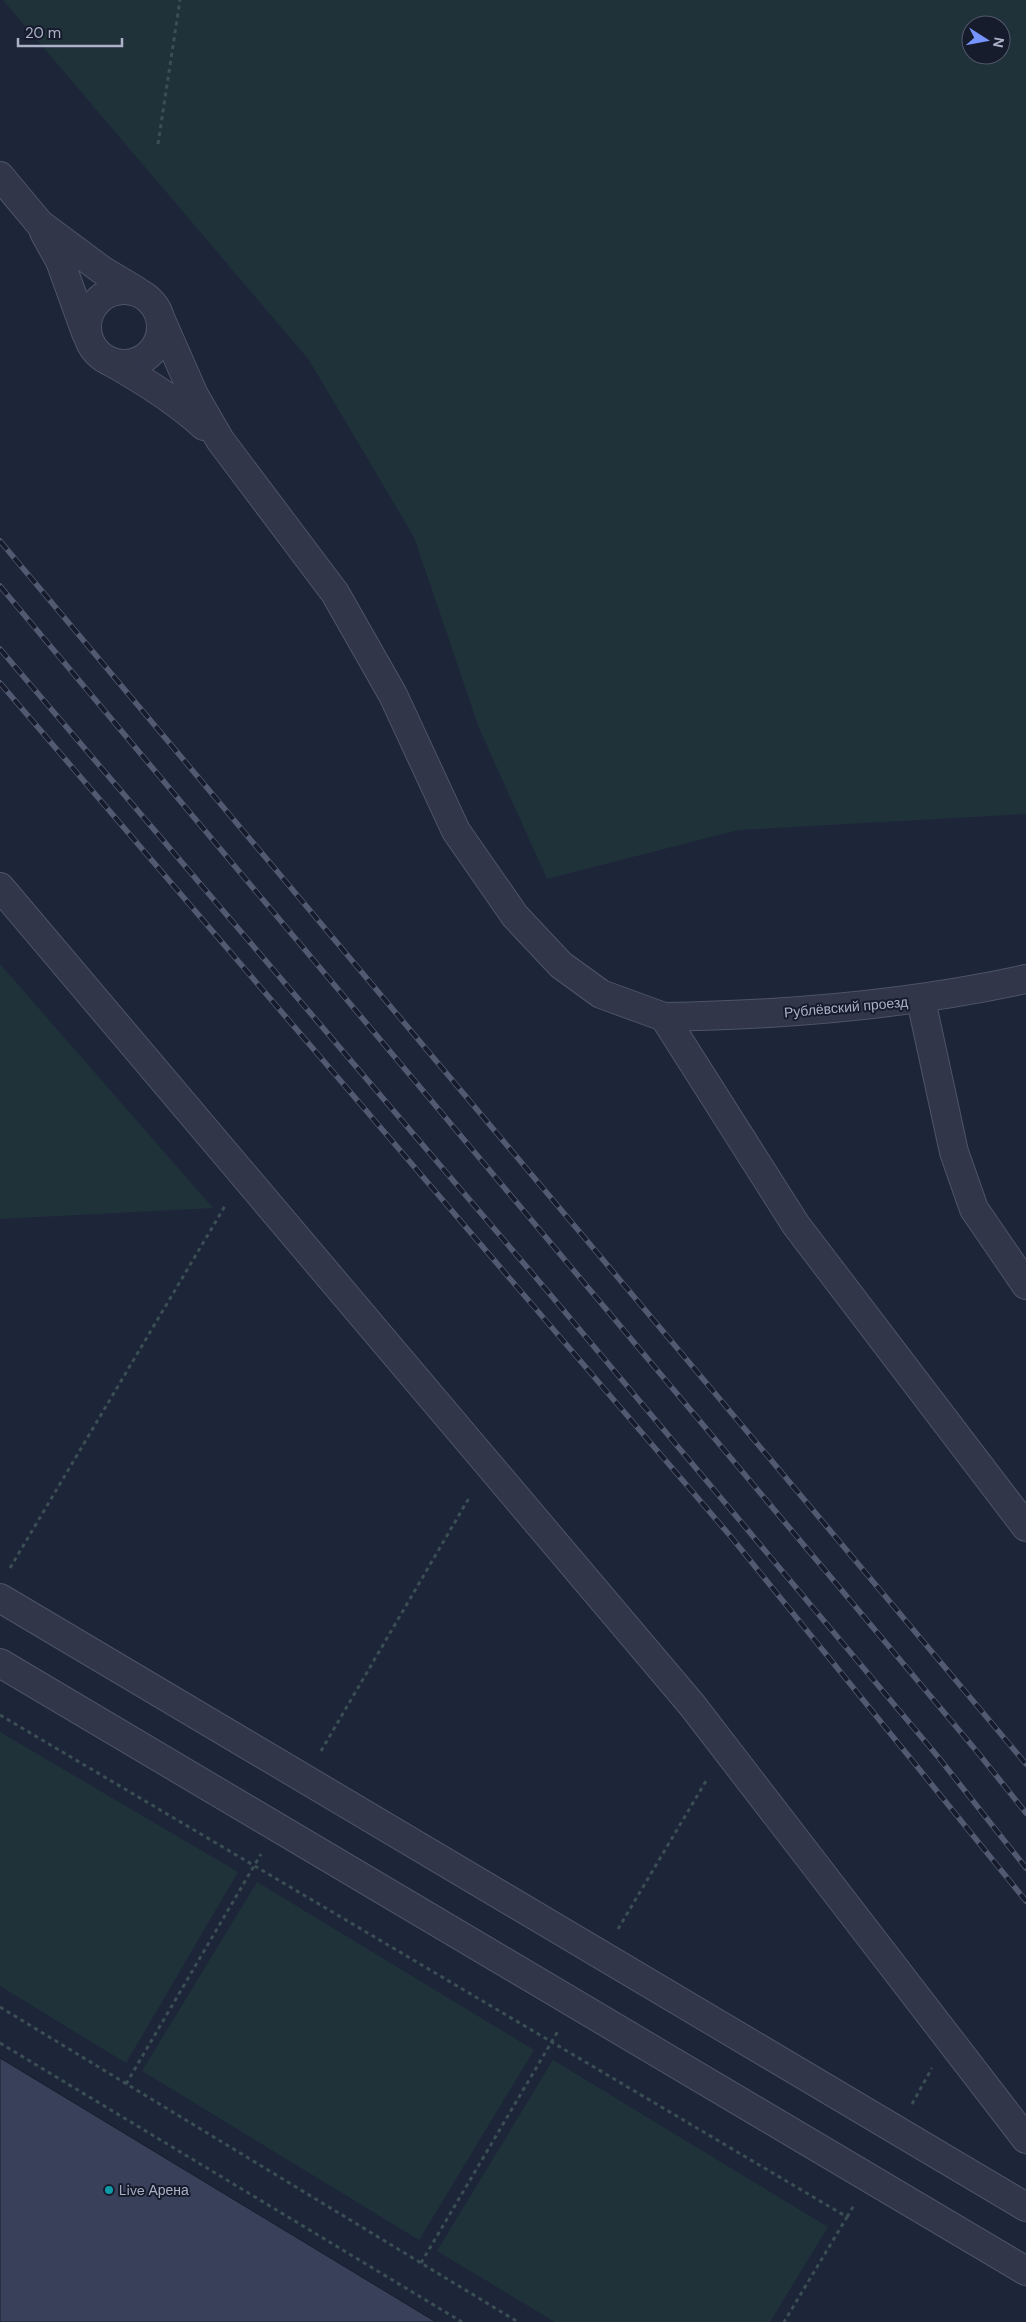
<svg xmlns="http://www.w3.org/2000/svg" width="1026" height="2322" font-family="'DM Sans',sans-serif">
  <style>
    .green { fill: #1f323a; fill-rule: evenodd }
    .building { fill: #394059; stroke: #191e2f }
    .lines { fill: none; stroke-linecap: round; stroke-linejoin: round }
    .minor-casing { stroke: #4f5467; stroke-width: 30 }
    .path { stroke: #3a4e54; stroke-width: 3; stroke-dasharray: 4 4; stroke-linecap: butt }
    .minor { stroke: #313749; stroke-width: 28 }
    .rail-casing { stroke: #525a71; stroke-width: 5.5 }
    .rail { stroke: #171c2d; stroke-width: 4; stroke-dasharray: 11; stroke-linecap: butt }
    .culture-dot { fill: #0f9aa8; stroke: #171c2d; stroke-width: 2 }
    .labels { text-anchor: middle; stroke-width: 4; stroke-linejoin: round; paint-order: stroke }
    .street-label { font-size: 14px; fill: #abb1c6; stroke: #171c2d }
    .poi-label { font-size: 14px; fill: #abb1c6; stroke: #171c2d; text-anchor: start }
  </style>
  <rect width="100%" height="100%" fill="#1d2539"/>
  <g class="green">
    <path d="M 3,0 L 1026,0 L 1026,814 L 738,830 L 547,879 L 479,728 L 414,537 L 309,360 ZM 971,25 L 1001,25 L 1001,55 L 971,55 Z"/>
    <path d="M 0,964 L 213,1208 L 0,1219 Z"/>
    <path d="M 0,1732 L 238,1872 L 126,2063 L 0,1986 Z"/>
    <path d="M 257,1882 L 534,2050 L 419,2240 L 142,2071 Z"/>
    <path d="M 553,2060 L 828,2227 L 770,2322 L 555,2322 L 437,2251 Z"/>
  </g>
  <path class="building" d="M 0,2058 L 436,2322 L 0,2322 Z"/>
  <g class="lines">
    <g class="minor-casing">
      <g id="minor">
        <path d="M 0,176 L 40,224 L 102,270 L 137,291"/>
        <path d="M 44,232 L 60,261 L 86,333"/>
        <circle cx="124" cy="327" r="37"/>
        <path d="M 161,320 L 194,395 L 220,440 L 335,593 L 393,695 L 456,831 L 515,916 L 561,965 L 601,994 L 664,1017 L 796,1225 L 1026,1527"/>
        <path d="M 111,362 C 145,381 175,400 204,426"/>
        <path d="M 0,887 L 692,1705 L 1026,2139"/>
        <path d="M 921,1000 L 954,1152 L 974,1209 L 1026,1285"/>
        <path d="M 664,1017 C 786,1015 907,1005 1026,979"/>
        <path d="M 0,1598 L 1026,2207"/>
        <path d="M 0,1663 L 1026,2271"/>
      </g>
    </g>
    <g class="path">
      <path d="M 158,144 L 180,0"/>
      <path d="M 10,1568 L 225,1206"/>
      <path d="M 0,1715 L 847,2217 L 784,2322"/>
      <path d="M 321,1751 L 469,1498"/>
      <path d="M 618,1929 L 706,1781"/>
      <path d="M 0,2007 L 518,2322"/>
      <path d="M 0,2043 L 462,2322"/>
      <path d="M 126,2084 L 261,1854"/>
      <path d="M 912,2104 L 932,2068"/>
      <path d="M 847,2217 L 854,2205"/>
      <path d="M 421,2263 L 558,2031"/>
    </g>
    <use href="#minor" class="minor"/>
    <g class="rail-casing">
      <g id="rail">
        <path d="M 0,541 L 1026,1764"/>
        <path d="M 0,586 L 979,1754 L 1026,1813"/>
        <path d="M 0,649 L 549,1293 L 939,1758 L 1026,1868"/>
        <path d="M 0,683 L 732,1538 L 1026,1901"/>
      </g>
    </g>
    <use href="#rail" class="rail"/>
  </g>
  <circle class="culture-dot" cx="109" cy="2190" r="5"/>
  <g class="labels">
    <g class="street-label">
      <text transform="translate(846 1007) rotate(-5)" y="5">Рублёвский проезд</text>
    </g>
    <g class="poi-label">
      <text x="119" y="2195">Live Арена</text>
    </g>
  </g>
  <g transform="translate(986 40) rotate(101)"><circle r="24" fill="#171c2d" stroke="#52586a"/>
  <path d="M0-4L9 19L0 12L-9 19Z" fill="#7795ff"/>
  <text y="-8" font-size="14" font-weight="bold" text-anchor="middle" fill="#abb1c6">N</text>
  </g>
  <path d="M18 38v8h104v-8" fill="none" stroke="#abb1c6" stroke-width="2.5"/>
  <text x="25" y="38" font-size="15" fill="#abb1c6" stroke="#171c2d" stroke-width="4" paint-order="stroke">20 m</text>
</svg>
